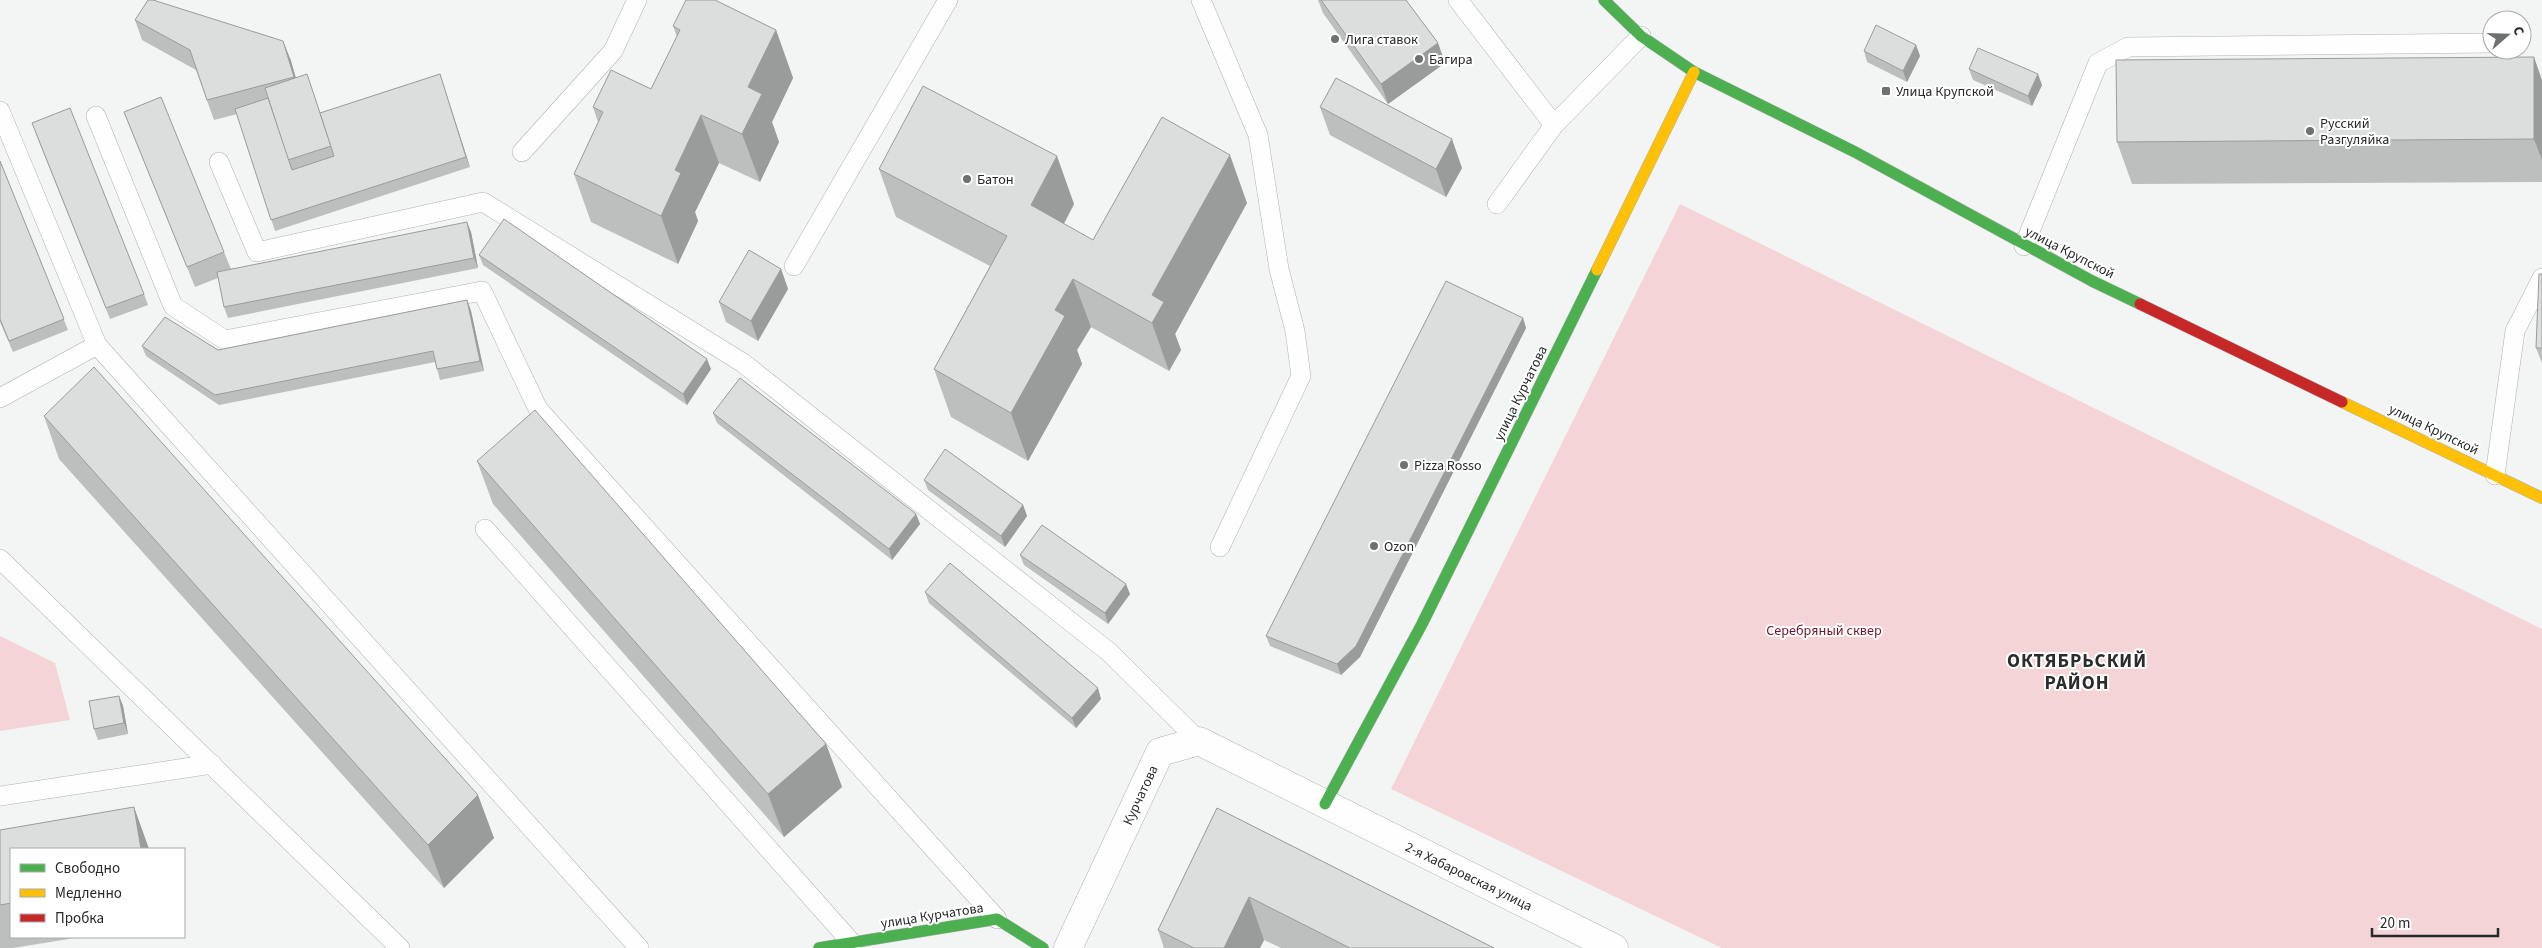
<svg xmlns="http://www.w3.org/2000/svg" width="2542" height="948" font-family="'Source Sans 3',sans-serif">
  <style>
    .green { fill: #f5d4d7 }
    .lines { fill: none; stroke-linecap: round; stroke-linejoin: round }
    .lane-casing { stroke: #b0b2b1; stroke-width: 20 }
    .street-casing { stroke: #b0b2b1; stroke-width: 29 }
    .fast-casing { stroke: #b0b2b1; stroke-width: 12 }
    .slow-casing { stroke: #b0b2b1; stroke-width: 12 }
    .jam-casing { stroke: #b0b2b1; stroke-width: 12 }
    .lane { stroke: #fdfefd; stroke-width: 19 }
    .street { stroke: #fdfefd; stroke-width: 28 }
    .fast { stroke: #4caf50; stroke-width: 11 }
    .slow { stroke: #ffc107; stroke-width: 11 }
    .jam { stroke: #c62828; stroke-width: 11 }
    .wall { fill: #bdbfbe }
    .shaded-wall { fill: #9a9b9b }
    .building { fill: #dcdedd; stroke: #9a9b9b }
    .poi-dot { fill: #6f7070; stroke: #fff; stroke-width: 2 }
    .labels { text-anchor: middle; stroke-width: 4; stroke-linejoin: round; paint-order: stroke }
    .poi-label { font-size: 14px; fill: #282929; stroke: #fff; text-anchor: start }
    .street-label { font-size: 14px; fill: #282929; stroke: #fff }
    .park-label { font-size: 14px; fill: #6f1229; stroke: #fff }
    .district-label { font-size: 19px; font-weight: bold; letter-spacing: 1px; fill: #2a2d2c; stroke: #fff }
  </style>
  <rect width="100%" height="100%" fill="#f3f5f4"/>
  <g class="green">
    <path d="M 1680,204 L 2542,629 L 2542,948 L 1722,948 L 1391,789 Z"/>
    <path d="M 0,636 L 55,663 L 70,720 L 0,731 Z"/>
  </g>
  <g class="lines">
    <g class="lane-casing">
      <g id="lane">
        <path d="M 1201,0 L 1258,135 L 1279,269 L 1295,331 L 1301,376 L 1220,547"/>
        <path d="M 1458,0 L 1554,125"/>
        <path d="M 0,111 L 97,345"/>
        <path d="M 96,116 L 173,306 L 225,340 L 482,291 L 538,409 L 997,919"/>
        <path d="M 522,152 L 613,51 L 637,0"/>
        <path d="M 219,162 L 257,252 L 483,202 L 743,363 L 1109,652 L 1199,741"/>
        <path d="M 1497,204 L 1554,125 L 1641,36"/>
        <path d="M 2024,246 L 2098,63 L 2128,47 L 2492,43"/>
        <path d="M 794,266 L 948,0"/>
        <path d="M 0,398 L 97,345 L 639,948"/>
        <path d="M 2495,475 L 2515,331 L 2542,278"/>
        <path d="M 485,529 L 852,943"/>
        <path d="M 0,559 L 400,948"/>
        <path d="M 0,796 L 212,764"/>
      </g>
    </g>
    <g class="street-casing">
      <path id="street" d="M 1068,948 L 1160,752 L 1199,741 L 1614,948"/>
    </g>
    <g class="fast-casing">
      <g id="fast">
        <path d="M 1604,0 L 1641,36 L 1694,72 L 1855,152 L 2092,281 L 2140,304"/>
        <path d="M 1325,804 L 1422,624 L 1597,270"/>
        <path d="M 819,948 L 997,919 L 1043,948"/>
      </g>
    </g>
    <g class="slow-casing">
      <g id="slow">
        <path d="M 1597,270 L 1694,72"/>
        <path d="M 2342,402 L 2542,498"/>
      </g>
    </g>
    <g class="jam-casing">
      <path id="jam" d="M 2140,304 L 2342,402"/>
    </g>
    <use href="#lane" class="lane"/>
    <use href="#street" class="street"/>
    <use href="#fast" class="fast"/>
    <use href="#slow" class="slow"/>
    <use href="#jam" class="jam"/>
  </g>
  <g class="wall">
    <path d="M 1318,0 L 1406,0 L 1438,43 L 1445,63 L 1388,104 L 1323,13 Z"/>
    <path d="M 135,20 L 283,41 L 291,61 L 296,78 L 314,94 L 320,113 L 440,74 L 470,167 L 275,231 L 237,114 L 214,120 L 196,70 L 142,40 Z"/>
    <path d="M 673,26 L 776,30 L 793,78 L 772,122 L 779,142 L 760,182 L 719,163 L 695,212 L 698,221 L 678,264 L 591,222 L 574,174 L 598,122 L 593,107 L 651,89 L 677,37 Z"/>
    <path d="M 1916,45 L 1920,56 L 1907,82 L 1867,62 L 1864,51 Z"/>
    <path d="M 1969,69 L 2042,85 L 2032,106 L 1973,80 Z"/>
    <path d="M 2542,80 L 2542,182 L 2132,184 L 2117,142 Z"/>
    <path d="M 1320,107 L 1462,168 L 1446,197 L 1330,135 Z"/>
    <path d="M 124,112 L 224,252 L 231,269 L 471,232 L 478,268 L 228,318 L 224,307 L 218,278 L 195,287 L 132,132 Z"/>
    <path d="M 36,134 L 144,294 L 148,305 L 110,319 Z"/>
    <path d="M 0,161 L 68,330 L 13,352 L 0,322 Z"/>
    <path d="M 879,169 L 1074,204 L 1064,224 L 1093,240 L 1247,203 L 1175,334 L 1181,350 L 1169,371 L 1091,327 L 1077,350 L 1082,364 L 1028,461 L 951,417 L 934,369 L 990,266 L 896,217 Z"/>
    <path d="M 479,255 L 711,369 L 687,405 L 483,265 Z"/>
    <path d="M 781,269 L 788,289 L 758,341 L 726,322 L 719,302 Z"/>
    <path d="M 2542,274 L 2542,363 L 2536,348 Z"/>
    <path d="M 467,300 L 471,311 L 484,371 L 440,380 L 437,369 L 435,362 L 219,405 L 146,356 L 142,346 L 218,350 Z"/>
    <path d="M 1523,318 L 1526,328 L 1360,657 L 1341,675 L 1270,646 L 1266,636 Z"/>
    <path d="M 713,413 L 916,514 L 920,524 L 892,560 L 717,423 Z"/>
    <path d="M 44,416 L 494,838 L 444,888 L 59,459 Z"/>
    <path d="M 477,461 L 826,744 L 842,787 L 784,837 L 493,504 Z"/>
    <path d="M 924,480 L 1023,505 L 1027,516 L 1005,547 L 928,490 Z"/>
    <path d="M 1020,555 L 1130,594 L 1108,624 L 1024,565 Z"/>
    <path d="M 925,592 L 1101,699 L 1076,728 L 929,603 Z"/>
    <path d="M 119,696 L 123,706 L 128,734 L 98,740 L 94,729 Z"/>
    <path d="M 134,808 L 149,849 L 11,849 L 11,937 L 81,937 L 13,948 L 0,948 L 0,830 Z"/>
    <path d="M 1217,808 L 1494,948 L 1281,948 L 1264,940 L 1260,948 L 1164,948 L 1158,930 Z"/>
  </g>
  <g class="shaded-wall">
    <path d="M 776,30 L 793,78 L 772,122 L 779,142 L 760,182 L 742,134 L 748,87 Z"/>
    <path d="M 283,41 L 291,61 L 301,97 L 294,77 Z"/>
    <path d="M 1438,43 L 1445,63 L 1388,104 L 1381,84 Z"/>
    <path d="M 1916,45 L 1920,56 L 1907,82 L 1903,71 Z"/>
    <path d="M 2534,57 L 2542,80 L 2542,160 L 2534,139 Z"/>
    <path d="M 440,74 L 443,84 L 470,167 L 466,157 Z"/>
    <path d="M 2038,74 L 2042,85 L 2032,106 L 2028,96 Z"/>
    <path d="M 701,115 L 719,163 L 695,212 L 698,221 L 678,264 L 661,216 L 675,170 Z"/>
    <path d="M 1452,139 L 1462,168 L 1446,197 L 1436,169 Z"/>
    <path d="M 1230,155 L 1247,203 L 1175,334 L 1181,350 L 1169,371 L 1152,323 L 1152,295 Z"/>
    <path d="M 1057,156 L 1074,204 L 1048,253 L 1031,205 Z"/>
    <path d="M 467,222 L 471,232 L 478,268 L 474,258 Z"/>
    <path d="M 781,269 L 788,289 L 758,341 L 751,321 Z"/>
    <path d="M 1073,279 L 1091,327 L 1077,350 L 1082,364 L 1028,461 L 1011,413 L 1055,310 Z"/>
    <path d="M 467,300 L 471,311 L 484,371 L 480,361 Z"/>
    <path d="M 1523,318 L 1526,328 L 1360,657 L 1341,675 L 1337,664 Z"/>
    <path d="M 707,359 L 711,369 L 687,405 L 683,394 Z"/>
    <path d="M 1023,505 L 1027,516 L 1005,547 L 1001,536 Z"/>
    <path d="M 916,514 L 920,524 L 892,560 L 889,549 Z"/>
    <path d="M 1126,584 L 1130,594 L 1108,624 L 1105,613 Z"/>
    <path d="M 1098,688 L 1101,699 L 1076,728 L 1072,718 Z"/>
    <path d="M 119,696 L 123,706 L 128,734 L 124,723 Z"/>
    <path d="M 826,744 L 842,787 L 784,837 L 768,794 Z"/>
    <path d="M 478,795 L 494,838 L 444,888 L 428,845 Z"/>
    <path d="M 134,807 L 149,849 L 141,849 Z"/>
    <path d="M 1249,897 L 1264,940 L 1260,948 L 1224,948 Z"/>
  </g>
  <g class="building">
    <path d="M 148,0 L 153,0 L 283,41 L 294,77 L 207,100 L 190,50 L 135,20 Z"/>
    <path d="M 686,0 L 715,0 L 776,30 L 748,87 L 762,94 L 742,134 L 701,115 L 675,170 L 681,173 L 661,216 L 574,174 L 603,112 L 593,107 L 611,70 L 651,89 L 680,30 L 673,26 Z"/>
    <path d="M 1321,0 L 1406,0 L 1438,43 L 1381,84 Z"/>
    <path d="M 1876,25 L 1916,45 L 1903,71 L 1864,51 Z"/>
    <path d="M 1978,48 L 2038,74 L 2028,96 L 1969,69 Z"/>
    <path d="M 2534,57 L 2534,139 L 2117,142 L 2116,60 Z"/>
    <path d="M 307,74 L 331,146 L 288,160 L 265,88 Z"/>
    <path d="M 440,74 L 466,157 L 271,220 L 235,109 L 268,98 L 292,170 L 334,156 L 320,113 Z"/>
    <path d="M 1336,78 L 1452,139 L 1436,169 L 1320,107 Z"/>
    <path d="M 923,86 L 1057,156 L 1031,205 L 1093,240 L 1162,117 L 1230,155 L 1152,295 L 1164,302 L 1152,323 L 1073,279 L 1055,310 L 1065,316 L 1011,413 L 934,369 L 1007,236 L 879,169 Z"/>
    <path d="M 161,97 L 224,252 L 187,267 L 124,112 Z"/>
    <path d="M 70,108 L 144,294 L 106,308 L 32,123 Z"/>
    <path d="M 0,161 L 64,319 L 9,341 L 0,319 Z"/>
    <path d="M 504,219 L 707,359 L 683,394 L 479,255 Z"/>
    <path d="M 467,222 L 474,258 L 224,307 L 217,272 Z"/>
    <path d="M 749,250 L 781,269 L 751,321 L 719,302 Z"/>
    <path d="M 2539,274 L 2542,274 L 2542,348 L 2536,348 Z"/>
    <path d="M 1446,281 L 1523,318 L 1356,646 L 1337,664 L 1266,636 Z"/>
    <path d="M 467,300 L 480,361 L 437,369 L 433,351 L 215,395 L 142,346 L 165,317 L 218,350 Z"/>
    <path d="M 94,367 L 478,795 L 428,845 L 44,416 Z"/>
    <path d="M 740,378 L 916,514 L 889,549 L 713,413 Z"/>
    <path d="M 535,410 L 826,744 L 768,794 L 477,461 Z"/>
    <path d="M 945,449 L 1023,505 L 1001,536 L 924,480 Z"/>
    <path d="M 1042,525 L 1126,584 L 1105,613 L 1020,555 Z"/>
    <path d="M 950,563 L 1098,688 L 1072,718 L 925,592 Z"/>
    <path d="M 119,696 L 124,723 L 94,729 L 89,701 Z"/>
    <path d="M 134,807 L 141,849 L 11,849 L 11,903 L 0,905 L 0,830 Z"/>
    <path d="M 1217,808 L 1494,948 L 1350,948 L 1249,897 L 1224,948 L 1194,948 L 1158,930 Z"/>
  </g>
  <g class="poi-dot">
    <circle cx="1335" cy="39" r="5"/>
    <circle cx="1419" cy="59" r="5"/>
    <rect x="1881" y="86" width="10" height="10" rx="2.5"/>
    <circle cx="2310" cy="131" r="5"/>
    <circle cx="967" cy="179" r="5"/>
    <circle cx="1404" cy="465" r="5"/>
    <circle cx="1374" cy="546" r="5"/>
  </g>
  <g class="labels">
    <g class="poi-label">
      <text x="1345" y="44">Лига ставок</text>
      <text x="1429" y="64">Багира</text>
      <text x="1896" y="96">Улица Крупской</text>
      <text x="2320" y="128">Русский<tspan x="2320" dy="16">Разгуляйка</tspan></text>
      <text x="977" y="184">Батон</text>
      <text x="1414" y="470">Pizza Rosso</text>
      <text x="1384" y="551">Ozon</text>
    </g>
    <g class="street-label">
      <text transform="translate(2070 252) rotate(27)" y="5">улица Крупской</text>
      <text transform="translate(1520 393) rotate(-64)" y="5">улица Курчатова</text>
      <text transform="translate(2434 429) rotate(26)" y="5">улица Крупской</text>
      <text transform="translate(1140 795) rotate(-65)" y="5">Курчатова</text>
      <text transform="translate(1469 876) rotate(26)" y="5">2-я Хабаровская улица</text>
      <text transform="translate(932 915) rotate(-9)" y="5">улица Курчатова</text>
    </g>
    <g class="park-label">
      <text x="1824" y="635">Серебряный сквер</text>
    </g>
    <g class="district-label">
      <text x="2077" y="667">ОКТЯБРЬСКИЙ<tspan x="2077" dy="22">РАЙОН</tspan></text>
    </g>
  </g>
  <rect x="10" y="848" width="175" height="90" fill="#ffffff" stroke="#a9a9a9"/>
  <rect x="20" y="864" width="25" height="8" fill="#4caf50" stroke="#a9a9a9"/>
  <text x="55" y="873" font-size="15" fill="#282929">Свободно</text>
  <rect x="20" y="889" width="25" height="8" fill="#ffc107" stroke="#a9a9a9"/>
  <text x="55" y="898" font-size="15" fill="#282929">Медленно</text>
  <rect x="20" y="914" width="25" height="8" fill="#c62828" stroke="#a9a9a9"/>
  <text x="55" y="923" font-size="15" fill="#282929">Пробка</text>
  <g transform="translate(2507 35) rotate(70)"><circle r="24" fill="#ffffff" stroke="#a9a9a9"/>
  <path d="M0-4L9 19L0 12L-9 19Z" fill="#6f7070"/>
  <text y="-8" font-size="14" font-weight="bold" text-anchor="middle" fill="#282929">С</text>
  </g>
  <path d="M2372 928v8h126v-8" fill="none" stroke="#282929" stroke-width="2.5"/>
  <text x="2380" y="928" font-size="15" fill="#282929" stroke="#ffffff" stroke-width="4" paint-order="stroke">20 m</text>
</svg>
